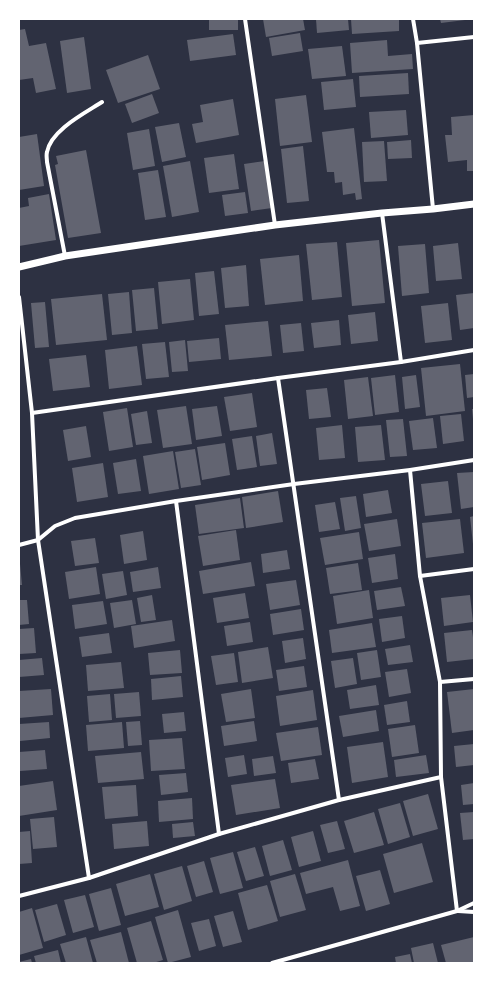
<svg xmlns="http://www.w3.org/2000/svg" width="493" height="982" font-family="'Varela Round',sans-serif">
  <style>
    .building { fill: #626471 }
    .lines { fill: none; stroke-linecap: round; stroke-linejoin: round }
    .minor { stroke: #fff; stroke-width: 4 }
    .tertiary { stroke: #fff; stroke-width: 7 }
  </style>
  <rect width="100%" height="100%" fill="#2d3142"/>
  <g class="building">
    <rect x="209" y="19" width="29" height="11"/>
    <path d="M 263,19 L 303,19 L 305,30 L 266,37 Z"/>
    <path d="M 316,19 L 348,19 L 349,30 L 317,33 Z"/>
    <path d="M 351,19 L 399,19 L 399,31 L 352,34 Z"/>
    <path d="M 440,19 L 465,19 L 465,20 L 441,23 Z"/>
    <path d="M 25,29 L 29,46 L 46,43 L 56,89 L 36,93 L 33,78 L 19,80 L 19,30 Z"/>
    <path d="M 300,33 L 303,51 L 272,56 L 269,38 Z"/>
    <path d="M 233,34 L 236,55 L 190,61 L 187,40 Z"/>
    <path d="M 84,37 L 91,89 L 67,93 L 60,41 Z"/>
    <path d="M 387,40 L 388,56 L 412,54 L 413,69 L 352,73 L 350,43 Z"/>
    <path d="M 342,46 L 346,76 L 312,79 L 308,49 Z"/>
    <path d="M 148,55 L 160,89 L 118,103 L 106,70 Z"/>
    <path d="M 408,73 L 409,94 L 360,97 L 359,76 Z"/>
    <path d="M 353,79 L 356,107 L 324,110 L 321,82 Z"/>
    <path d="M 152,94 L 159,113 L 132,123 L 125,104 Z"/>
    <path d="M 306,95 L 312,142 L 280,146 L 275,99 Z"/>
    <path d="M 233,99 L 239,135 L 196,143 L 192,124 L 203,122 L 200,105 Z"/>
    <path d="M 406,110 L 408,135 L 371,138 L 369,112 Z"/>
    <path d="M 474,115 L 474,171 L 467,171 L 467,160 L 448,162 L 445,135 L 452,135 L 451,117 Z"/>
    <path d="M 179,123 L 186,157 L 162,162 L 155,127 Z"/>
    <path d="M 354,128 L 362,199 L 356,200 L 355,193 L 343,195 L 342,182 L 335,183 L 334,172 L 327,172 L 322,132 Z"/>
    <path d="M 149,129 L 155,166 L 133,170 L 127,133 Z"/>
    <path d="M 37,134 L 44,186 L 19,190 L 19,137 Z"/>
    <path d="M 411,140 L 412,158 L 388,159 L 387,142 Z"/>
    <path d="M 384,141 L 387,181 L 364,182 L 362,142 Z"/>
    <path d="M 303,146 L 309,201 L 287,203 L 281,149 Z"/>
    <path d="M 86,150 L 101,233 L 68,238 L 55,165 L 58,164 L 56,156 Z"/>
    <path d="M 234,154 L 239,189 L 209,193 L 204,158 Z"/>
    <path d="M 190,161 L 199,212 L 172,217 L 163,166 Z"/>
    <path d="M 265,161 L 272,208 L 251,211 L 244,164 Z"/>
    <path d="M 158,170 L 166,217 L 145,220 L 138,173 Z"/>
    <path d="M 245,192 L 248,213 L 225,216 L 222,195 Z"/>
    <path d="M 49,194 L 56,240 L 19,246 L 19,208 L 29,206 L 28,198 Z"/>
    <path d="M 379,240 L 385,303 L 352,306 L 346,243 Z"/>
    <path d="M 337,242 L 342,297 L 312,300 L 306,244 Z"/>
    <path d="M 458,243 L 462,279 L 436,281 L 433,246 Z"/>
    <path d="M 425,244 L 429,293 L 402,296 L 398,246 Z"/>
    <path d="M 299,255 L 303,301 L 265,305 L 260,259 Z"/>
    <path d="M 246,265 L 249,306 L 225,308 L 221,268 Z"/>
    <path d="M 214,271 L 219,314 L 199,316 L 195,273 Z"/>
    <path d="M 190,279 L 194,320 L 162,324 L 158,282 Z"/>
    <path d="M 154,288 L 158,329 L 136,331 L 132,290 Z"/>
    <path d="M 129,292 L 132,333 L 112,335 L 108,294 Z"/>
    <path d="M 474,293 L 474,328 L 460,330 L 456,295 Z"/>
    <path d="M 102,294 L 107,340 L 56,345 L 51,299 Z"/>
    <path d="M 45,302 L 49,347 L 35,348 L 31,303 Z"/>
    <path d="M 448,303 L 452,340 L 425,343 L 421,306 Z"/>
    <path d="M 375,312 L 378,341 L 351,344 L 348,315 Z"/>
    <path d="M 339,320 L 341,345 L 314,348 L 311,323 Z"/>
    <path d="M 268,321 L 272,356 L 229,360 L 225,325 Z"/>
    <path d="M 301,323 L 304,351 L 283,353 L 280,325 Z"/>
    <path d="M 219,338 L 221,359 L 189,362 L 187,341 Z"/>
    <path d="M 185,340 L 188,371 L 172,372 L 169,342 Z"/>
    <path d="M 165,342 L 169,377 L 146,379 L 142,344 Z"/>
    <path d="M 137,346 L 142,385 L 109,389 L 105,350 Z"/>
    <path d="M 86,355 L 90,387 L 53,391 L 49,359 Z"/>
    <path d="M 460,364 L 465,411 L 426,416 L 421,368 Z"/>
    <path d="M 474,374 L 474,397 L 467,398 L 465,375 Z"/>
    <path d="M 395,375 L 399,412 L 375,415 L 371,378 Z"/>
    <path d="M 416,375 L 420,407 L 405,409 L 402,377 Z"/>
    <path d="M 368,377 L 373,416 L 348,419 L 344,380 Z"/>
    <path d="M 327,388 L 331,417 L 309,419 L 306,390 Z"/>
    <path d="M 252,393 L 257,427 L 230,431 L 224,397 Z"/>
    <path d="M 186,406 L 192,444 L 163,448 L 157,410 Z"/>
    <path d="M 217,406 L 222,436 L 196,440 L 192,409 Z"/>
    <path d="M 127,408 L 133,447 L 109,451 L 103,412 Z"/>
    <path d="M 472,409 L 474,409 L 474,419 L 473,419 Z"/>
    <path d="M 147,411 L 152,443 L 136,445 L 131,414 Z"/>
    <path d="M 461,414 L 464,441 L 443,444 L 440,416 Z"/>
    <path d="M 433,418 L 437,448 L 413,450 L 409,421 Z"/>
    <path d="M 403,419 L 407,456 L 390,457 L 386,420 Z"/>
    <path d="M 342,425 L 345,458 L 319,460 L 316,428 Z"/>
    <path d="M 381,425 L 385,460 L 358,462 L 355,427 Z"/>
    <path d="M 86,426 L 91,457 L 68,461 L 63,430 Z"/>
    <path d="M 272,433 L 277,464 L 260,466 L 256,436 Z"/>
    <path d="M 252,436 L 257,467 L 237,470 L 232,439 Z"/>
    <path d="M 225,443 L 230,475 L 202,480 L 197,447 Z"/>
    <path d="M 195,449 L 201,485 L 181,488 L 175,452 Z"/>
    <path d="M 173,451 L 179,489 L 149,494 L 143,456 Z"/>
    <path d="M 136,459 L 141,491 L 118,494 L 113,463 Z"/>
    <path d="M 103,463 L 108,497 L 77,502 L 72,468 Z"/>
    <path d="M 474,472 L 474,507 L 461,509 L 457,473 Z"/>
    <path d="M 448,481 L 452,513 L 425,516 L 421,484 Z"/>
    <path d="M 388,490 L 392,513 L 366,517 L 363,494 Z"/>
    <path d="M 278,491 L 283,522 L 246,528 L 242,497 Z"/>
    <path d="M 356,496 L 361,528 L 345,531 L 340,498 Z"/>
    <path d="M 240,498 L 244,528 L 199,534 L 195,505 Z"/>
    <path d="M 335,502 L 340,529 L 319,532 L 315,505 Z"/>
    <path d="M 474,516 L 474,544 L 473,544 L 470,517 Z"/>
    <path d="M 397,519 L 401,546 L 369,551 L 364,524 Z"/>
    <path d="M 460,519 L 464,553 L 426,558 L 422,523 Z"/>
    <path d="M 236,530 L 240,560 L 203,566 L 198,536 Z"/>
    <path d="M 143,531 L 147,560 L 124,564 L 120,535 Z"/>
    <path d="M 359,532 L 363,559 L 325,565 L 320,538 Z"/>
    <path d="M 95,538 L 99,563 L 75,566 L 71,541 Z"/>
    <path d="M 287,550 L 290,569 L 263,573 L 261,554 Z"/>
    <path d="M 395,554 L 398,579 L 372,583 L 368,558 Z"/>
    <path d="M 251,562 L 255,586 L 203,594 L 199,571 Z"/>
    <path d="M 358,563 L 362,590 L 330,594 L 326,568 Z"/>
    <path d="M 19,564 L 20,564 L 22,585 L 19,585 Z"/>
    <path d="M 96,567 L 100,594 L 69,599 L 65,572 Z"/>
    <path d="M 158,567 L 161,588 L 133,592 L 130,572 Z"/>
    <path d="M 123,571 L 127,595 L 106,599 L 102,574 Z"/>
    <path d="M 296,580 L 300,605 L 270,610 L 266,584 Z"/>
    <path d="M 401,587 L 405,606 L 377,610 L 374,591 Z"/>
    <path d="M 369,590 L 373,618 L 337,624 L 333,596 Z"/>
    <path d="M 245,593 L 249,618 L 217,623 L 213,598 Z"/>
    <path d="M 152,595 L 156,620 L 141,622 L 137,598 Z"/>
    <path d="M 470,595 L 473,622 L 444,626 L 441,598 Z"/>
    <path d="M 19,600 L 27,600 L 29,624 L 19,625 Z"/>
    <path d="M 132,600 L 136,624 L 114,628 L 110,603 Z"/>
    <path d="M 103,601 L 107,624 L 75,629 L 72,605 Z"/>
    <path d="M 301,609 L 304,630 L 273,635 L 270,614 Z"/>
    <path d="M 402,616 L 405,638 L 382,642 L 379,619 Z"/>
    <path d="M 172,620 L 175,641 L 134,648 L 131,626 Z"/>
    <path d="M 250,622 L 253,642 L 227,646 L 224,626 Z"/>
    <path d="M 372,623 L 376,647 L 332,653 L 329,630 Z"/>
    <path d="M 34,628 L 36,653 L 19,654 L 19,629 Z"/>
    <path d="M 472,630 L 474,645 L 474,659 L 447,662 L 444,633 Z"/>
    <path d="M 109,633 L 112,653 L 82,657 L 79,637 Z"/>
    <path d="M 303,638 L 306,659 L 285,663 L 282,641 Z"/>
    <path d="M 410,645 L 413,662 L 388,665 L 385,649 Z"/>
    <path d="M 268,647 L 273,678 L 242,683 L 238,652 Z"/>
    <path d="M 180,650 L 182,673 L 150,675 L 148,653 Z"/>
    <path d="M 377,650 L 381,677 L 361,680 L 357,653 Z"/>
    <path d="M 234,653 L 238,682 L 216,685 L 211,656 Z"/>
    <path d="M 42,658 L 44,675 L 19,677 L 19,660 Z"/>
    <path d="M 353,658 L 357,684 L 335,688 L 331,661 Z"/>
    <path d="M 121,662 L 124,688 L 88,691 L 86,665 Z"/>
    <path d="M 304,666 L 307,687 L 279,691 L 276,670 Z"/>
    <path d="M 407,669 L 411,693 L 389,697 L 385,672 Z"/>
    <path d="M 181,676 L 183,697 L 152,700 L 151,679 Z"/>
    <path d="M 376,685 L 379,705 L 350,709 L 347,690 Z"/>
    <path d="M 51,689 L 53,715 L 19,718 L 19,691 Z"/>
    <path d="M 251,689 L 255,718 L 226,722 L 221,694 Z"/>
    <path d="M 474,689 L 474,730 L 452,733 L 447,692 Z"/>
    <path d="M 313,690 L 317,720 L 280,726 L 276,696 Z"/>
    <path d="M 139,692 L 141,716 L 116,718 L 114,694 Z"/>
    <path d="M 110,694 L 112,720 L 89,722 L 87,696 Z"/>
    <path d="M 407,701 L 410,722 L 387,725 L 384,705 Z"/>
    <path d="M 376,710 L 379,731 L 343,737 L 339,716 Z"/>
    <path d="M 184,712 L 186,731 L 164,733 L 162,714 Z"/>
    <path d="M 140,721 L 142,745 L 128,746 L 126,722 Z"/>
    <path d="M 254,721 L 257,741 L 224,746 L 221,726 Z"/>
    <path d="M 49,722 L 50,738 L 20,741 L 19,724 Z"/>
    <path d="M 122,722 L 124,748 L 88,751 L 86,725 Z"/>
    <path d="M 415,725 L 419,753 L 392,757 L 388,729 Z"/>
    <path d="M 318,727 L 322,755 L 281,761 L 276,733 Z"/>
    <path d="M 182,738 L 185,769 L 151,771 L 149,740 Z"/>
    <path d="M 383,742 L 388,777 L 352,783 L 347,747 Z"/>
    <path d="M 474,744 L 474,765 L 456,767 L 454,746 Z"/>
    <path d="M 45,750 L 47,769 L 20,771 L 19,752 Z"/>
    <path d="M 141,752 L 144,779 L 98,783 L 95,756 Z"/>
    <path d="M 244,755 L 247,774 L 228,777 L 225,758 Z"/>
    <path d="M 426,755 L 429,773 L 396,777 L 394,760 Z"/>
    <path d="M 273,756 L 276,773 L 254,776 L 252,759 Z"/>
    <path d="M 315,759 L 319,779 L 291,783 L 288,763 Z"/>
    <path d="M 186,773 L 188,792 L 161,795 L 159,775 Z"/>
    <path d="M 275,779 L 280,808 L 236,815 L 231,785 Z"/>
    <path d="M 53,781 L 57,810 L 19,816 L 19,786 Z"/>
    <path d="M 474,783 L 474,804 L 463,805 L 461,785 Z"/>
    <path d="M 136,785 L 138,816 L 105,819 L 102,787 Z"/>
    <path d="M 428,794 L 438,829 L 413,836 L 403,801 Z"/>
    <path d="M 192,798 L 193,819 L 159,822 L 158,801 Z"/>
    <path d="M 400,803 L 410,837 L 388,844 L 378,809 Z"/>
    <path d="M 374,812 L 384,845 L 354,853 L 344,821 Z"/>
    <path d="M 474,812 L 474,839 L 463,840 L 460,813 Z"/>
    <path d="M 54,817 L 57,847 L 33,849 L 30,819 Z"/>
    <path d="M 147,821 L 149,846 L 114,849 L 112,824 Z"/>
    <path d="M 337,821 L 345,849 L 328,853 L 320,825 Z"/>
    <path d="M 193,822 L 195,836 L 173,838 L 172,824 Z"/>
    <path d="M 30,831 L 32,863 L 19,864 L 19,832 Z"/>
    <path d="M 313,831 L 321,861 L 299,867 L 291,837 Z"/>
    <path d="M 283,840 L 292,870 L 270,876 L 262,846 Z"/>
    <path d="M 422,843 L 433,882 L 394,893 L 383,854 Z"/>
    <path d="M 255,847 L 264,876 L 246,881 L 237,852 Z"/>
    <path d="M 233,852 L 243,888 L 220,894 L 210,858 Z"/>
    <path d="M 348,860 L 360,906 L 340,911 L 333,887 L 306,894 L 300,873 Z"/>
    <path d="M 204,861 L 213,892 L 196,897 L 187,866 Z"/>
    <path d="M 182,866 L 192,901 L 164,910 L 154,874 Z"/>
    <path d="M 380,870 L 390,904 L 366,911 L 356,876 Z"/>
    <path d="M 150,874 L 159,907 L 125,916 L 116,884 Z"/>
    <path d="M 295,874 L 306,910 L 280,917 L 270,881 Z"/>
    <path d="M 267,885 L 278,921 L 248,930 L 238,893 Z"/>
    <path d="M 111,888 L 121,925 L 99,931 L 89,894 Z"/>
    <path d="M 85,895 L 94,927 L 73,933 L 64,900 Z"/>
    <path d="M 57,904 L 66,935 L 44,942 L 35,910 Z"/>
    <path d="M 32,908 L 43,948 L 19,955 L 19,912 Z"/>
    <path d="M 178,910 L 191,957 L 168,963 L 155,917 Z"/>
    <path d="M 233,911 L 242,942 L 223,947 L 214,916 Z"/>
    <path d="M 209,919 L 216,946 L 199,951 L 191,923 Z"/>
    <path d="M 151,921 L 163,960 L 153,963 L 137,963 L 127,928 Z"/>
    <path d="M 121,932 L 129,963 L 97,963 L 90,940 Z"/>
    <path d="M 86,937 L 93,963 L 66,963 L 60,944 Z"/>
    <path d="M 474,937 L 474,963 L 446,963 L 441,945 Z"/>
    <path d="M 433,943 L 438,963 L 414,963 L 411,948 Z"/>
    <path d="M 58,950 L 61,963 L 36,963 L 34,956 Z"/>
    <path d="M 410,954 L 412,963 L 396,963 L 395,957 Z"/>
    <path d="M 31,959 L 32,963 L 19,963 L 19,962 Z"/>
  </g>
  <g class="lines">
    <g class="minor">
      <path d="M 245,19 L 275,225"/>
      <path d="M 413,19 L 417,43 L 433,209"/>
      <path d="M 417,43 L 474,37"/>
      <path d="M 382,213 L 401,362"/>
      <path d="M 65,256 L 47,162 C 47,159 46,155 47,152 C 51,130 85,113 102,102"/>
      <path d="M 19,297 L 32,413 L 278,378 L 401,362 L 474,350"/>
      <path d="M 278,378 L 339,800"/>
      <path d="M 32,413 L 38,540 L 89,878"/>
      <path d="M 176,501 L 219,834"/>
      <path d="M 19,545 L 38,540 L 55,526 L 75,518 L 176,501 L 294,484 L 410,470 L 474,460"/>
      <path d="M 420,576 L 474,569"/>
      <path d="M 440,682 L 474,679"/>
      <path d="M 441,777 L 457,911"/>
      <path d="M 19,896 L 89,878 L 219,834 L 339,800 L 441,777 L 440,682 L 420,576 L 410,470"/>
      <path d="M 458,911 L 474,912"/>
      <path d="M 272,963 L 457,911 L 474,903"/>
    </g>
    <path class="tertiary" d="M 19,267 L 65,256 L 275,225 L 382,213 L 433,209 L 474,204"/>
  </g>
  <rect width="493" height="982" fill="none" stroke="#ffffff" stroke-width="40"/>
</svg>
